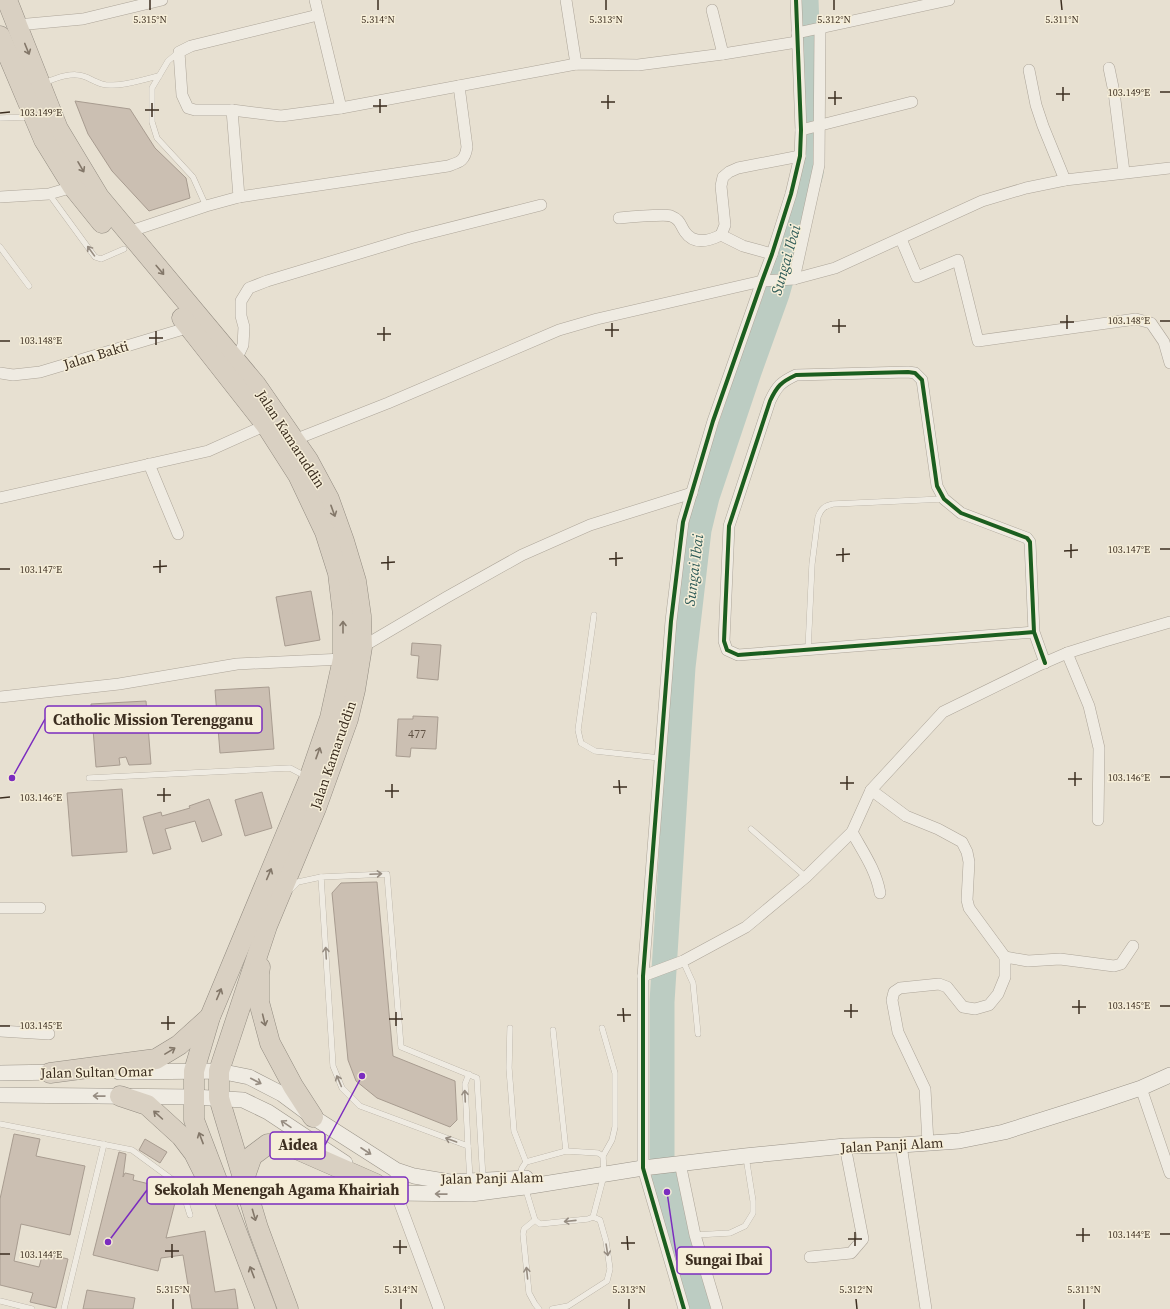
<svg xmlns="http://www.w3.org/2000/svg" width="1170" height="1309" font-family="'Source Serif 4',serif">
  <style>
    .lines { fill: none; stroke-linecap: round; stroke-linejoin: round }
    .river { stroke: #bcccc2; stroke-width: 25 }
    .building { fill: #cbbfb2; stroke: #a89c90 }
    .lane-casing { stroke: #ada599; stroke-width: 6 }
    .street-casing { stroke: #ada599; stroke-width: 12 }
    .secondary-casing { stroke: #9c958a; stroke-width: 16 }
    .highway-casing { stroke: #928b80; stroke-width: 21 }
    .lane { stroke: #efebe2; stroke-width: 5.5 }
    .street { stroke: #efebe2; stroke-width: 11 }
    .secondary { stroke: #efebe2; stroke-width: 15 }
    .highway { stroke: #d9d0c2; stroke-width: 20 }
    .cycleway-casing { stroke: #f6eed8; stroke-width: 6 }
    .cycleway { stroke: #1b5e20; stroke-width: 4 }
    .oneway { stroke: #837769 }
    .oneway2 { stroke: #968c81 }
    .ticks { fill: none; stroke: #3c2e20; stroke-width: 1.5 }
    .labels { text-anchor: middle; stroke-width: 3; stroke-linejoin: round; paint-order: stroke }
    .number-label { font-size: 12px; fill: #605244 }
    .street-label { font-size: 14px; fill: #3c2e20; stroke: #f6eed8 }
    .water-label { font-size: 15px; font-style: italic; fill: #305c59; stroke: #f6eed8 }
    .ticks-label { font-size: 10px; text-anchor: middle; fill: #3c2e20; stroke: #f6eed8; stroke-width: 3; stroke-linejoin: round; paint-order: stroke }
    .leader { fill: none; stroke: #7b2cbf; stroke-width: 1.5 }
    .callout-dot { fill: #7b2cbf; stroke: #f6eed8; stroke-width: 1.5 }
    .callout { fill: #f6eed8; stroke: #7b2cbf; stroke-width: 1.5 }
    .callout-label { font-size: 15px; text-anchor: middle; font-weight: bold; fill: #3c2e20 }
  </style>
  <rect width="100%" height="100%" fill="#e7e0d1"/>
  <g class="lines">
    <g class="river">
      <path d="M 662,1157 L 662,1002 L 683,667 L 699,530 L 707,497 L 749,372 L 777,294 L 811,173 L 812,162 L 806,0"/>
      <path d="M 664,1176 L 698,1309"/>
    </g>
  </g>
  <g class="building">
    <path d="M 75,101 L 130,109 L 155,148 L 186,178 L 190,198 L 149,211 L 112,171 L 88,134 Z"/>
    <path d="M 311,591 L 320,640 L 285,646 L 276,597 Z"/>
    <path d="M 412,643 L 441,645 L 438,680 L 417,678 L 419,656 L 411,655 Z"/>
    <path d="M 269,687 L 274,749 L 220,753 L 215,690 Z"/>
    <path d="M 146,701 L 151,764 L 129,765 L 126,757 L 119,758 L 120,765 L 96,767 L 91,704 Z"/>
    <path d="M 413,716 L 438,717 L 436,749 L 411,748 L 410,757 L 396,756 L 398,719 L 413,719 Z"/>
    <path d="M 122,789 L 127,852 L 72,856 L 67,793 Z"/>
    <path d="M 262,792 L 272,828 L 245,836 L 235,800 Z"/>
    <path d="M 209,799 L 222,835 L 202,842 L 195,821 L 165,829 L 171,849 L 153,854 L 143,817 L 161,812 L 162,816 L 190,808 L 189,806 Z"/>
    <path d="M 377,882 L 393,1056 L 455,1081 L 457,1120 L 450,1127 L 377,1098 L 356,1081 L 348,1060 L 332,893 L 341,883 Z"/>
    <path d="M 14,1134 L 40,1139 L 36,1156 L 85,1166 L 70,1235 L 21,1224 L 14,1261 L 39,1267 L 43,1253 L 68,1259 L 56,1308 L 30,1302 L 33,1293 L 0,1285 L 0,1199 Z"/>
    <path d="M 145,1139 L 167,1152 L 160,1163 L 139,1150 Z"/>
    <path d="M 119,1152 L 126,1154 L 123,1177 L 125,1173 L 134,1175 L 133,1180 L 178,1191 L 166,1238 L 205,1231 L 215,1292 L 235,1289 L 238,1309 L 192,1309 L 183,1255 L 161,1258 L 158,1271 L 93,1255 Z"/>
    <path d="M 87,1290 L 135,1298 L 133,1309 L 83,1309 Z"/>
  </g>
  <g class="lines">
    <g class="lane-casing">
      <g id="lane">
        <path d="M 179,52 L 168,61 L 152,88 L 152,122 L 157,138 L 193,177 L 206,206"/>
        <path d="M 44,83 C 56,78 73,71 86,77 C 95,81 102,86 113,85 C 128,85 144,79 159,76"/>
        <path d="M 0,118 L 30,117"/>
        <path d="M 49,194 L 95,257 L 101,259 L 124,249"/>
        <path d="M 0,247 L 29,286"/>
        <path d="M 594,615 L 578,730 L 581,743 L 595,751 L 660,758"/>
        <path d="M 808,650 L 812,564 L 818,517 C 821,509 824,506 833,504 L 944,499"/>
        <path d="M 89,778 L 290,768 L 307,777"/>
        <path d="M 751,829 L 806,877"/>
        <path d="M 290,890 L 298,882 L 321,877"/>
        <path d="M 683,961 L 693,983 L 698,1034"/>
        <path d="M 510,1028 L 509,1068 L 514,1131 L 526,1162"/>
        <path d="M 553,1030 L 566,1151"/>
        <path d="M 0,1124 L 132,1150 L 181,1186 L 190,1215"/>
        <path d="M 468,1146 L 465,1084 L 469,1074"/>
        <path d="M 519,1177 L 522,1168 L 526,1162 L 566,1151 L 598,1153 L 603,1156"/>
        <path d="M 470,1180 L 468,1146 L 360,1106 L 342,1088 L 333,1066 L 321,877 L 387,874 L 401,1047 L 477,1078 L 483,1180"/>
        <path d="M 525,1187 L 535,1220 L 540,1224 L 588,1219 L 593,1217 L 604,1175 L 603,1156 L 612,1140 L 615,1127 L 615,1073 L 602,1028"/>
        <path d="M 535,1220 L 524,1229 L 523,1234 L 529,1293 L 535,1304 L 539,1309"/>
        <path d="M 695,1235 L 730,1233 L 745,1226 L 753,1213 L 753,1201 L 746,1157"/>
        <path d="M 0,1301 L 32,1309"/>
        <path d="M 64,1309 L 104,1144"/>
        <path d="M 552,1309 L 568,1306 L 607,1281 L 610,1269 L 606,1241 L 600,1220 L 593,1217"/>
      </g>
    </g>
    <g class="street-casing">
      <g id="street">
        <path d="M 315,0 L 341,108"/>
        <path d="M 566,0 L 576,64"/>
        <path d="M 712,10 L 723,54"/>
        <path d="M 318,15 L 191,46 L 179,52 L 182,95 L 188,108 L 195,110 L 232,110 L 281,116 L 341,108 L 576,64 L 638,65 L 723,54 L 797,42"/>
        <path d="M 17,25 L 83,19 L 162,0"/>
        <path d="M 797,33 L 949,0"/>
        <path d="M 1109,68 L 1114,92 L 1124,172"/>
        <path d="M 1029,70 L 1036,105 L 1043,126 L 1065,180"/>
        <path d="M 801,130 L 912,102"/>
        <path d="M 0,197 L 49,194 L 73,187"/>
        <path d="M 239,197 L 448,166 C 460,162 465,161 467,147 L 459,86"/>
        <path d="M 619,218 C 629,217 665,214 671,216 C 681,220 680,225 685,232 C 694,245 709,241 721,235 L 725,225 L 721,186 L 723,177 L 729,172 L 738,168 L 800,156"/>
        <path d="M 128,232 L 206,206 L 239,197 L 232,110"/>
        <path d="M 721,235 L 743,246 L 772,254"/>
        <path d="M 901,239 L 917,277 L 958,260 L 978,341 L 1136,319 L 1151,323 L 1164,342 L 1170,363"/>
        <path d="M 794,279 L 819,165 L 820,28"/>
        <path d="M 236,360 L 243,345 L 244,327 L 241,316 L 241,301 L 249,288 L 267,281 L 410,238 L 541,205"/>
        <path d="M 0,373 L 13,375 L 40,372 L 190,327"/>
        <path d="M 294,440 L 388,403 L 559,330 L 597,319 L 762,281 L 794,279 L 835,268 L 982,201 L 1026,188 L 1065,180 L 1170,168"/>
        <path d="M 149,464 L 178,534"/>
        <path d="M 0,498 L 208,451 L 266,425"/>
        <path d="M 1034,632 L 738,655 L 727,650 L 724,641 L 729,526 L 770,401 C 777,386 781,382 796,375 L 908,372 L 915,373 L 922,380 L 937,486 L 944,499 L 961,513 L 1027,538 L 1030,542 L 1034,632 L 1045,663"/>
        <path d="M 362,647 L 447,597 L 522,555 L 590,525 L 692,493"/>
        <path d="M 1067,653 L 1089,706 L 1099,748 L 1098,820"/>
        <path d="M 0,697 L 119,684 L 237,664 L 343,659"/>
        <path d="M 871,790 L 906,816 L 938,829 L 962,842 L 967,852 L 969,862 L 967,900 L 969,908 L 1005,957 L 1028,961 L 1060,959 L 1114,966 L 1121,964 L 1133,946"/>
        <path d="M 852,832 C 863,852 876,870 880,893"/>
        <path d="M 0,908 L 40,908"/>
        <path d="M 643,976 L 683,961 L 746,927 L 806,877 L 852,832 L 871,790 L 943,712 L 1037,666 L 1067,653 L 1105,641 L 1170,622"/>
        <path d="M 0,1031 L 49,1034"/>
        <path d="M 1141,1088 L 1170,1173"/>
        <path d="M 928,1143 L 925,1089 L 898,1032 L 892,1000 L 894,992 L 900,988 L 939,984 L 947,987 L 963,1007 L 975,1009 L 989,1005 L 998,994 L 1005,977 L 1005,957"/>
        <path d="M 901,1145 L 926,1309"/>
        <path d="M 680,1163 L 695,1235 L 717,1309"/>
        <path d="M 396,1170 L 396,1193 L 439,1309"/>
        <path d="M 810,1257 L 851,1253 L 863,1239 L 845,1146"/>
        <path d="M 684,1309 L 643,1168 L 643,976 L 671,621 L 683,522 L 713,421 L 762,281 L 772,254 L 791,194 L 800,156 L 801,130 L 796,0"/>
      </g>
    </g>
    <g class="secondary-casing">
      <g id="secondary">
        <path d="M 119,1072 L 219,1071 L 249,1077 L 282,1094 L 313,1117 L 396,1170 L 414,1176 L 450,1182 L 526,1178"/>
        <path d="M 0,1073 L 61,1072"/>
        <path d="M 0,1095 L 194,1097 L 243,1100 L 268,1112 L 345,1163"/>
        <path d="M 368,1179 L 376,1184 L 396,1193 L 471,1194 L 525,1187 L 643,1168 L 745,1156 L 845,1146 L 901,1145 L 959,1141 L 1004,1132 L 1093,1104 L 1141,1088 L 1170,1075"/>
      </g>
    </g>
    <g class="highway-casing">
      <g id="highway">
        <path d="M 7,0 L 58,129 L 99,197 L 256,385 L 294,440 L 308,460 L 329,499 L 344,541 L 356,581 L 361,616 L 362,647 L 355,690 L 348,719 L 316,808 L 267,926 L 219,1071 L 219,1098 L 258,1228 L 288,1309"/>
        <path d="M 0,36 L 44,140 L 73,187 L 102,223"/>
        <path d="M 182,318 L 266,425 L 298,475 L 325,532 L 338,573 L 343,615 L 343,659 L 330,718 L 309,779 L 210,1017 L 194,1071 L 194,1120 L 266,1309"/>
        <path d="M 260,967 L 259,974 L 259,1002 L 270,1043 L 293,1086 L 313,1117"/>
        <path d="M 50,1073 L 156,1059 L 179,1045 L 210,1017"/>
        <path d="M 120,1096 L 147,1105 L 181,1136 L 194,1153 L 203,1171"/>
        <path d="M 244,1179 L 252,1156 L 268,1144 L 285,1144 L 376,1184"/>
      </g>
    </g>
    <use href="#lane" class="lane"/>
    <use href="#street" class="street"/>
    <use href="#secondary" class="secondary"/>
    <use href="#highway" class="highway"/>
    <g class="cycleway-casing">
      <g id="cycleway">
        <path d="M 1034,632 L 738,655 L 727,650 L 724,641 L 729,526 L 770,401 C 777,386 781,382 796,375 L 908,372 L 915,373 L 922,380 L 937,486 L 944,499 L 961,513 L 1027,538 L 1030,542 L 1034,632 L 1045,663"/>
        <path d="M 684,1309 L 643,1168 L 643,976 L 671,621 L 683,522 L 713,421 L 762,281 L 772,254 L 791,194 L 800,156 L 801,130 L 796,0"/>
      </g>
    </g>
    <use href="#cycleway" class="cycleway"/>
  </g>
  <defs><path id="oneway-shaft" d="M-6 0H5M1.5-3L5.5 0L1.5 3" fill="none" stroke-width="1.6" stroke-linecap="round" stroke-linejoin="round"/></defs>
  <g class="oneway">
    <use href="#oneway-shaft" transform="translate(27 49) rotate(68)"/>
    <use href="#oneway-shaft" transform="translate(81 167) rotate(60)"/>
    <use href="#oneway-shaft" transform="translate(160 270) rotate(50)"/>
    <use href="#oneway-shaft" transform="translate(333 511) rotate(70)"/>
    <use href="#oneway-shaft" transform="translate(343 627) rotate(-90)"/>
    <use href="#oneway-shaft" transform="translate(318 753) rotate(-70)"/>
    <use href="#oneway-shaft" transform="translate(269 874) rotate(-67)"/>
    <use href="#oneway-shaft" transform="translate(219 994) rotate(-67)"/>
    <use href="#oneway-shaft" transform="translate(264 1020) rotate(76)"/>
    <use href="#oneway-shaft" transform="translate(170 1051) rotate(-31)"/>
    <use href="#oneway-shaft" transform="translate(158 1115) rotate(-138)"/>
    <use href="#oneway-shaft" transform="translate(201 1138) rotate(-111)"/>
    <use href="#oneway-shaft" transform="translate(254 1215) rotate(74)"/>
    <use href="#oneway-shaft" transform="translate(252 1272) rotate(-111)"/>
  </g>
  <g class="oneway2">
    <use href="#oneway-shaft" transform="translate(91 251) rotate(-126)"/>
    <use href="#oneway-shaft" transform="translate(376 874) rotate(-3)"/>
    <use href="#oneway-shaft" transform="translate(326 953) rotate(-93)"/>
    <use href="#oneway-shaft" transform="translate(256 1081) rotate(27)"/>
    <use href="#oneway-shaft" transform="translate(339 1081) rotate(-113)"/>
    <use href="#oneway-shaft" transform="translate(99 1096) rotate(-179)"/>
    <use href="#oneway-shaft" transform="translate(465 1096) rotate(-93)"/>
    <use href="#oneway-shaft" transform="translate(286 1124) rotate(-146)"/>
    <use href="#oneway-shaft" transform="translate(451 1140) rotate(-160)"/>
    <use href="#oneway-shaft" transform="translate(366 1151) rotate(33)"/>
    <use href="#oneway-shaft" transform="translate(441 1194) rotate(-179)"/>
    <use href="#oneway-shaft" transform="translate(570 1221) rotate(174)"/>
    <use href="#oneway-shaft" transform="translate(607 1250) rotate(81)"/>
    <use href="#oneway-shaft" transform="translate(527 1273) rotate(-96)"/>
  </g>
  <path class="ticks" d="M 150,0 L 150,10M 378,0 L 378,10M 606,0 L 606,10M 834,0 L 834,10M 1061,0 L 1062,10M 1063,87 L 1063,101M 835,91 L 835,105M 1160,92 L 1170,92M 1056,94 L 1070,94M 608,95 L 608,109M 828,98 L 842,98M 380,99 L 380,113M 601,102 L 615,102M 152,103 L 152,117M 373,106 L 387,106M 145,110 L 159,110M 0,113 L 10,112M 1067,315 L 1067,329M 839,319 L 839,333M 1160,321 L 1170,321M 1060,322 L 1074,322M 612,323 L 612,337M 832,326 L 846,326M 384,327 L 384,341M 605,330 L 619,330M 156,331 L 156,345M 377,334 L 391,334M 149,338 L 163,338M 0,341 L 10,341M 1071,544 L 1071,558M 843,548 L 843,562M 1160,549 L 1170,549M 1064,551 L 1078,550M 616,552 L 616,566M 836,555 L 850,554M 388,556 L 388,570M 609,559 L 623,558M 160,560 L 160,573M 381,563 L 395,562M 153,567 L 167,566M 0,569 L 10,569M 1075,772 L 1075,786M 847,776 L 847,790M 1160,777 L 1170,777M 1068,779 L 1082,779M 619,780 L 620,794M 840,783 L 854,783M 392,784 L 392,798M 613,787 L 627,787M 164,788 L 164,802M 385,791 L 399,791M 157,795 L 171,795M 0,798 L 10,797M 1079,1000 L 1079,1014M 851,1004 L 851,1018M 1160,1006 L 1170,1006M 1072,1007 L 1086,1007M 623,1008 L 624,1022M 844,1011 L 858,1011M 396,1012 L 396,1026M 617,1015 L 631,1015M 168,1016 L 168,1030M 389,1019 L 403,1019M 161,1023 L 175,1023M 0,1026 L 10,1026M 1083,1228 L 1083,1242M 855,1232 L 855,1246M 1160,1234 L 1170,1234M 1076,1235 L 1090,1235M 627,1236 L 628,1250M 848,1239 L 862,1239M 400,1240 L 400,1254M 621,1243 L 635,1243M 172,1244 L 172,1258M 393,1247 L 407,1247M 165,1251 L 179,1251M 0,1254 L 10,1254M 173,1299 L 173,1309M 401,1299 L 401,1309M 629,1299 L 629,1309M 856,1299 L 857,1309M 1084,1299 L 1084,1309"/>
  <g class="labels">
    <g class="number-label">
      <text x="417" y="738">477</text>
    </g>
    <g class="street-label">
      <text transform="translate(96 355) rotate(-17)" y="5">Jalan Bakti</text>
      <text transform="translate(291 439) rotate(57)" y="5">Jalan Kamaruddin</text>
      <text transform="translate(333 755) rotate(-71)" y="5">Jalan Kamaruddin</text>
      <text transform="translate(97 1072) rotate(-1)" y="5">Jalan Sultan Omar</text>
      <text transform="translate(892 1145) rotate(-3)" y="5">Jalan Panji Alam</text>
      <text transform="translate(492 1178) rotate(-1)" y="5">Jalan Panji Alam</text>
    </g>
    <g class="water-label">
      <text transform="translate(786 260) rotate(-74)" y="5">Sungai Ibai</text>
      <text transform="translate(694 570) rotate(-83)" y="5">Sungai Ibai</text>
    </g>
  </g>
  <g class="ticks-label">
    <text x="150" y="23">5.315°N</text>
    <text x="378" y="23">5.314°N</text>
    <text x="606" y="23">5.313°N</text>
    <text x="834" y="23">5.312°N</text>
    <text x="1062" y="23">5.311°N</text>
    <text x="1129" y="96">103.149°E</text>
    <text x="41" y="116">103.149°E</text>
    <text x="1129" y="324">103.148°E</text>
    <text x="41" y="344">103.148°E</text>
    <text x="1129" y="553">103.147°E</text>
    <text x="41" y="573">103.147°E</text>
    <text x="1129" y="781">103.146°E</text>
    <text x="41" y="801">103.146°E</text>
    <text x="1129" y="1009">103.145°E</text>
    <text x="41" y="1029">103.145°E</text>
    <text x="1129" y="1238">103.144°E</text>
    <text x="41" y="1258">103.144°E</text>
    <text x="173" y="1293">5.315°N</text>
    <text x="401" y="1293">5.314°N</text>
    <text x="629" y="1293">5.313°N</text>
    <text x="856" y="1293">5.312°N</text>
    <text x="1084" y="1293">5.311°N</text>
  </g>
  <path class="leader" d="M12 778L45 719M362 1076L325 1145M108 1242L147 1190M667 1192L677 1260"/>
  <g class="callout-dot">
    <circle cx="12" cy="778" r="4"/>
    <circle cx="362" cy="1076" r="4"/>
    <circle cx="108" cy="1242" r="4"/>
    <circle cx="667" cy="1192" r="4"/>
  </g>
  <g class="callout">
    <rect x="45" y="706" width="217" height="27" rx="4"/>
    <rect x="270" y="1132" width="55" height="27" rx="4"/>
    <rect x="147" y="1177" width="261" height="27" rx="4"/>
    <rect x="677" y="1247" width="94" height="27" rx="4"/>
  </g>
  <g class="callout-label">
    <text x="153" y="725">Catholic Mission Terengganu</text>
    <text x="298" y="1150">Aidea</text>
    <text x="277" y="1195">Sekolah Menengah Agama Khairiah</text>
    <text x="724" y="1265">Sungai Ibai</text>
  </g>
</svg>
